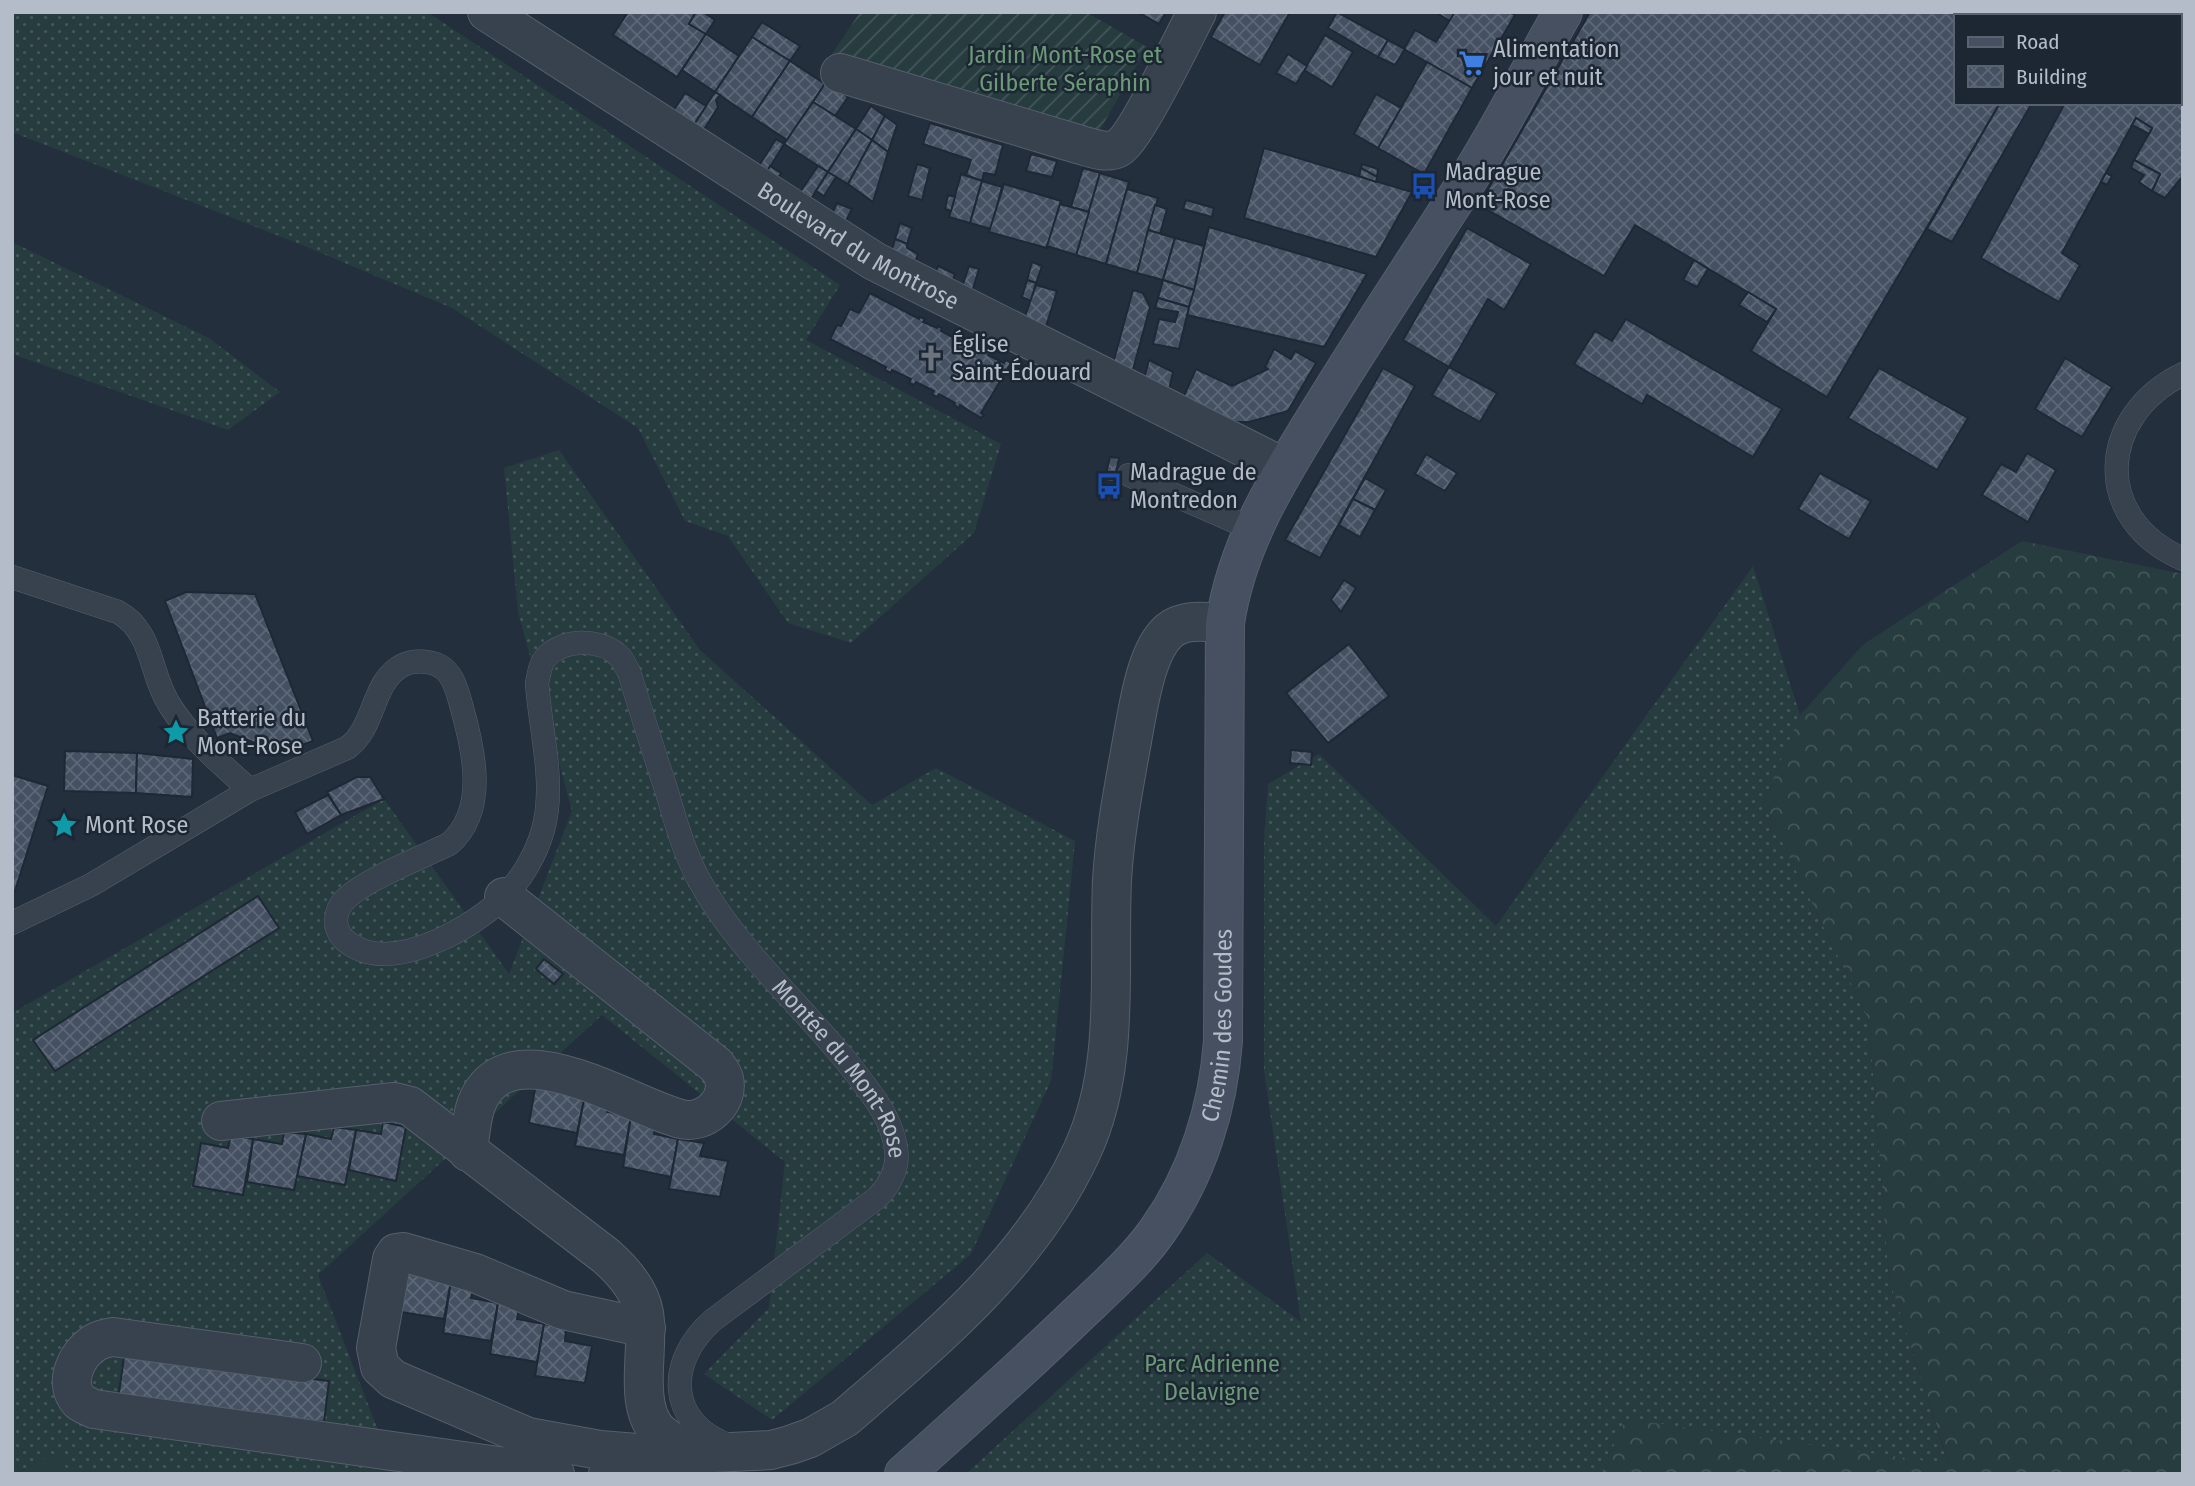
<svg xmlns="http://www.w3.org/2000/svg" width="2195" height="1486" font-family="'Fira Sans Condensed',sans-serif">
  <style>
    .grass { fill: url(#grass-dots) }
    .forest { fill: url(#forest-crowns) }
    .garden { fill: url(#garden-furrows) }
    .pitch { fill: #263c3f }
    .building { fill: url(#building-cross-hatch); stroke: #1f2835; stroke-width: 2 }
    .lines { fill: none; stroke-linecap: round; stroke-linejoin: round }
    .lane-casing { stroke: #565f6c; stroke-width: 24 }
    .street-casing { stroke: #565f6c; stroke-width: 40 }
    .secondary-casing { stroke: #565f6c; stroke-width: 40 }
    .lane { stroke: #38414e; stroke-width: 23 }
    .street { stroke: #38414e; stroke-width: 38 }
    .secondary { stroke: #465061; stroke-width: 38 }
    .labels { text-anchor: middle; stroke-width: 5; stroke-linejoin: round; paint-order: stroke }
    .poi-label { font-size: 24px; fill: #b4bcc9; stroke: #1d2633; text-anchor: start }
    .park-label { font-size: 24px; fill: #6b9a76; stroke: #1d2633 }
    .street-label { font-size: 24px; fill: #b4bcc9; stroke: #1d2633 }
  </style>
  <defs>
    <pattern id="grass-dots" width="8" height="8" patternUnits="userSpaceOnUse" patternTransform="scale(1.75)"><rect width="8" height="8" fill="#263c3f"/><path d="M2 2h.1M6 6h.1" fill="none" stroke="#435659" stroke-width="1.8" stroke-linecap="round"/></pattern>
    <pattern id="forest-crowns" width="20" height="18" patternUnits="userSpaceOnUse" patternTransform="scale(1.75)"><rect width="20" height="18" fill="#263c3f"/><path d="M2 6a3 3 0 1 1 6 0M12 15a3 3 0 1 1 6 0" fill="none" stroke="#435659"/></pattern>
    <pattern id="garden-furrows" width="10" height="10" patternUnits="userSpaceOnUse" patternTransform="scale(1.75)"><rect width="10" height="10" fill="#263c3f"/><path d="M-1 1l2-2M0 10L10 0M9 11l2-2" fill="none" stroke="#435659"/></pattern>
    <pattern id="building-cross-hatch" width="8" height="8" patternUnits="userSpaceOnUse" patternTransform="scale(1.75)"><rect width="8" height="8" fill="#455162"/><path d="M0 0l8 8M0 8l8-8" fill="none" stroke="#5d6877"/></pattern>
  </defs>
  <rect width="100%" height="100%" fill="#242f3e"/>
  <g class="grass">
    <path d="M 12,12 L 427,12 L 840,285 L 806,340 L 1001,444 L 974,533 L 851,643 L 788,623 L 728,536 L 685,521 L 638,428 L 452,308 L 302,245 L 12,132 Z"/>
    <path d="M 12,242 L 209,338 L 280,392 L 228,430 L 12,354 Z"/>
    <path d="M 559,450 L 700,650 L 872,805 L 936,768 L 1075,841 L 1051,1081 L 971,1254 L 772,1420 L 704,1374 L 769,1308 L 785,1162 L 602,1015 L 318,1275 L 395,1474 L 12,1474 L 12,1013 L 384,799 L 509,974 L 572,811 L 518,612 L 504,468 Z"/>
    <path d="M 1753,566 L 1800,715 L 1763,803 L 1869,1020 L 1889,1278 L 1949,1465 L 1626,1419 L 1601,1474 L 966,1474 L 1207,1253 L 1301,1322 L 1264,1071 L 1264,842 L 1268,784 L 1319,754 L 1496,926 Z"/>
  </g>
  <path class="forest" d="M 2022,541 L 2183,574 L 2183,1474 L 1601,1474 L 1626,1419 L 1949,1464 L 1889,1278 L 1869,1020 L 1763,803 L 1800,715 L 1864,644 Z"/>
  <path class="garden" d="M 860,12 L 1086,12 L 1147,47 L 1096,137 L 832,54 Z"/>
  <path class="pitch" d="M 58,1452 L 69,1474 L 15,1474 Z"/>
  <g class="building">
    <path d="M 628,12 L 696,12 L 689,24 L 706,34 L 677,77 L 613,35 Z"/>
    <path d="M 696,12 L 703,12 L 715,20 L 706,34 L 689,24 Z"/>
    <path d="M 1137,12 L 1166,12 L 1159,24 Z"/>
    <path d="M 1225,12 L 1290,12 L 1260,65 L 1211,37 Z"/>
    <path d="M 1337,12 L 1388,40 L 1378,57 L 1328,28 Z"/>
    <path d="M 1435,12 L 1455,12 L 1455,13 L 1450,21 Z"/>
    <path d="M 1509,12 L 1515,15 L 1472,88 L 1404,49 L 1415,30 L 1436,42 L 1455,12 Z"/>
    <path d="M 1590,12 L 2053,12 L 2051,16 L 1955,16 L 1955,103 L 2000,103 L 1827,397 L 1751,351 L 1776,309 L 1635,225 L 1604,276 L 1479,205 Z"/>
    <path d="M 762,22 L 800,46 L 790,61 L 752,37 Z"/>
    <path d="M 706,34 L 739,56 L 715,92 L 682,70 Z"/>
    <path d="M 1325,35 L 1353,52 L 1332,87 L 1304,70 Z"/>
    <path d="M 752,37 L 790,61 L 752,117 L 715,92 Z"/>
    <path d="M 1388,40 L 1405,49 L 1395,65 L 1378,57 Z"/>
    <path d="M 1288,54 L 1307,66 L 1296,84 L 1276,73 Z"/>
    <path d="M 790,61 L 825,84 L 787,140 L 752,117 Z"/>
    <path d="M 1427,62 L 1472,88 L 1424,174 L 1378,148 Z"/>
    <path d="M 826,82 L 848,97 L 835,116 L 813,102 Z"/>
    <path d="M 715,92 L 720,95 L 716,100 L 718,107 L 700,136 L 691,129 Z"/>
    <path d="M 685,93 L 706,106 L 691,129 L 670,116 Z"/>
    <path d="M 2179,93 L 2183,95 L 2183,176 L 2165,198 L 2152,191 L 2160,174 L 2134,160 L 2152,128 L 2136,118 L 2062,253 L 2080,265 L 2059,302 L 1981,258 L 2065,103 L 2179,103 Z"/>
    <path d="M 1376,94 L 1401,108 L 1378,148 L 1354,134 Z"/>
    <path d="M 813,102 L 856,129 L 828,172 L 784,144 Z"/>
    <path d="M 2000,103 L 2032,103 L 1952,242 L 1927,229 Z"/>
    <path d="M 871,106 L 885,116 L 872,140 L 856,129 Z"/>
    <path d="M 885,116 L 897,125 L 888,152 L 872,140 Z"/>
    <path d="M 2136,118 L 2152,128 L 2149,134 L 2132,125 Z"/>
    <path d="M 930,123 L 1003,145 L 995,175 L 984,173 L 982,181 L 966,175 L 971,160 L 923,144 Z"/>
    <path d="M 856,129 L 872,140 L 848,184 L 828,172 Z"/>
    <path d="M 776,139 L 784,144 L 764,177 L 755,172 Z"/>
    <path d="M 872,140 L 888,152 L 873,202 L 848,184 Z"/>
    <path d="M 1264,148 L 1412,192 L 1376,257 L 1244,218 Z"/>
    <path d="M 1031,154 L 1057,161 L 1052,177 L 1026,171 Z"/>
    <path d="M 2134,160 L 2160,174 L 2152,191 L 2139,182 L 2144,175 L 2131,168 Z"/>
    <path d="M 917,164 L 930,168 L 922,200 L 908,196 Z"/>
    <path d="M 1362,164 L 1378,169 L 1377,177 L 1361,168 Z"/>
    <path d="M 770,166 L 781,173 L 774,184 L 764,177 Z"/>
    <path d="M 818,166 L 828,172 L 807,205 L 796,198 Z"/>
    <path d="M 1083,168 L 1100,173 L 1089,212 L 1071,207 Z"/>
    <path d="M 1361,168 L 1377,177 L 1376,182 L 1359,176 Z"/>
    <path d="M 828,172 L 836,177 L 824,196 L 816,191 Z"/>
    <path d="M 1100,173 L 1129,182 L 1106,264 L 1076,255 Z"/>
    <path d="M 2106,173 L 2112,176 L 2107,185 L 2101,182 Z"/>
    <path d="M 961,174 L 982,181 L 970,223 L 949,217 Z"/>
    <path d="M 982,181 L 1002,187 L 991,229 L 970,223 Z"/>
    <path d="M 1004,184 L 1061,201 L 1047,248 L 989,232 Z"/>
    <path d="M 1127,189 L 1158,198 L 1137,273 L 1106,264 Z"/>
    <path d="M 948,195 L 955,197 L 951,211 L 945,209 Z"/>
    <path d="M 1186,200 L 1214,208 L 1212,217 L 1183,209 Z"/>
    <path d="M 837,203 L 852,209 L 842,228 L 829,220 Z"/>
    <path d="M 1060,204 L 1089,212 L 1076,255 L 1047,246 Z"/>
    <path d="M 1155,205 L 1167,209 L 1160,234 L 1148,230 Z"/>
    <path d="M 900,223 L 912,228 L 907,244 L 895,239 Z"/>
    <path d="M 1209,227 L 1367,274 L 1324,347 L 1187,315 Z"/>
    <path d="M 1467,228 L 1531,264 L 1504,310 L 1488,299 L 1449,367 L 1403,340 Z"/>
    <path d="M 1148,230 L 1175,238 L 1163,280 L 1137,273 Z"/>
    <path d="M 1175,238 L 1204,246 L 1194,290 L 1163,280 Z"/>
    <path d="M 895,239 L 907,244 L 907,248 L 918,254 L 914,265 L 891,253 Z"/>
    <path d="M 1694,260 L 1708,269 L 1697,287 L 1683,280 Z"/>
    <path d="M 1032,262 L 1042,266 L 1036,283 L 1027,280 Z"/>
    <path d="M 938,266 L 955,274 L 951,285 L 934,276 Z"/>
    <path d="M 969,266 L 979,269 L 971,295 L 961,290 Z"/>
    <path d="M 1027,280 L 1036,283 L 1031,301 L 1022,297 Z"/>
    <path d="M 1163,280 L 1194,290 L 1189,307 L 1158,298 Z"/>
    <path d="M 1036,285 L 1057,291 L 1044,333 L 1023,322 Z"/>
    <path d="M 1133,290 L 1143,293 L 1150,307 L 1131,377 L 1112,367 Z"/>
    <path d="M 1748,292 L 1776,309 L 1767,322 L 1739,305 Z"/>
    <path d="M 870,293 L 919,319 L 920,317 L 925,319 L 923,322 L 937,328 L 938,326 L 942,328 L 941,331 L 958,340 L 960,337 L 966,340 L 964,343 L 982,352 L 984,349 L 990,352 L 988,355 L 1004,363 L 1006,360 L 1011,363 L 981,413 L 984,415 L 981,418 L 960,405 L 959,408 L 954,405 L 955,403 L 939,394 L 937,397 L 932,394 L 934,391 L 916,382 L 914,385 L 909,383 L 911,379 L 892,370 L 891,373 L 885,370 L 886,367 L 830,339 L 837,325 L 841,326 L 850,309 L 859,313 Z"/>
    <path d="M 1158,298 L 1189,307 L 1179,349 L 1153,344 L 1159,319 L 1175,322 L 1178,312 L 1155,308 Z"/>
    <path d="M 1626,319 L 1782,409 L 1753,457 L 1647,395 L 1642,404 L 1574,364 L 1595,331 L 1612,341 Z"/>
    <path d="M 1274,349 L 1291,359 L 1295,351 L 1316,363 L 1288,411 L 1249,422 L 1236,422 L 1182,400 L 1196,369 L 1232,386 L 1268,369 L 1265,367 Z"/>
    <path d="M 2065,358 L 2112,387 L 2082,437 L 2035,409 Z"/>
    <path d="M 1149,360 L 1173,372 L 1168,394 L 1143,382 Z"/>
    <path d="M 1449,367 L 1497,393 L 1480,422 L 1432,395 Z"/>
    <path d="M 1383,368 L 1415,386 L 1320,558 L 1285,540 Z"/>
    <path d="M 1879,368 L 1968,418 L 1937,470 L 1848,418 Z"/>
    <path d="M 2027,453 L 2056,470 L 2028,522 L 1982,495 L 2001,464 L 2016,472 Z"/>
    <path d="M 1426,454 L 1457,473 L 1445,491 L 1415,474 Z"/>
    <path d="M 1110,457 L 1119,458 L 1114,482 L 1104,481 Z"/>
    <path d="M 1820,473 L 1871,501 L 1849,539 L 1798,509 Z"/>
    <path d="M 1365,478 L 1386,490 L 1375,510 L 1353,499 Z"/>
    <path d="M 1353,499 L 1375,510 L 1360,537 L 1339,525 Z"/>
    <path d="M 1344,580 L 1356,588 L 1341,612 L 1331,600 Z"/>
    <path d="M 186,592 L 255,594 L 313,741 L 272,756 L 268,748 L 230,733 L 217,738 L 165,601 Z"/>
    <path d="M 1349,644 L 1389,696 L 1328,743 L 1286,693 Z"/>
    <path d="M 1291,750 L 1312,752 L 1311,765 L 1290,763 Z"/>
    <path d="M 65,751 L 137,753 L 136,793 L 64,791 Z"/>
    <path d="M 137,753 L 193,759 L 192,797 L 136,793 Z"/>
    <path d="M 12,775 L 48,786 L 15,891 L 12,891 Z"/>
    <path d="M 357,777 L 370,777 L 384,799 L 341,815 L 327,792 Z"/>
    <path d="M 328,795 L 341,815 L 307,834 L 295,812 Z"/>
    <path d="M 258,896 L 279,928 L 55,1071 L 33,1040 Z"/>
    <path d="M 544,959 L 563,974 L 554,984 L 536,969 Z"/>
    <path d="M 538,1072 L 585,1095 L 577,1133 L 529,1123 Z"/>
    <path d="M 585,1095 L 609,1100 L 607,1112 L 631,1116 L 624,1155 L 575,1146 Z"/>
    <path d="M 631,1116 L 656,1121 L 654,1134 L 678,1139 L 671,1177 L 623,1167 Z"/>
    <path d="M 383,1122 L 406,1127 L 396,1181 L 349,1170 L 356,1130 L 381,1134 Z"/>
    <path d="M 334,1127 L 356,1130 L 345,1185 L 297,1176 L 306,1134 L 331,1139 Z"/>
    <path d="M 284,1132 L 306,1134 L 294,1190 L 247,1182 L 253,1139 L 282,1144 Z"/>
    <path d="M 231,1135 L 253,1139 L 243,1195 L 193,1186 L 201,1143 L 228,1148 Z"/>
    <path d="M 678,1139 L 704,1143 L 700,1156 L 728,1161 L 720,1197 L 669,1189 Z"/>
    <path d="M 403,1260 L 451,1281 L 444,1319 L 395,1311 Z"/>
    <path d="M 451,1281 L 474,1285 L 471,1298 L 498,1303 L 491,1341 L 443,1333 Z"/>
    <path d="M 498,1303 L 519,1308 L 517,1319 L 544,1324 L 537,1362 L 490,1354 Z"/>
    <path d="M 544,1324 L 566,1328 L 565,1341 L 592,1346 L 585,1383 L 535,1376 Z"/>
    <path d="M 124,1357 L 329,1381 L 324,1422 L 118,1399 Z"/>
  </g>
  <g class="lines">
    <g class="lane-casing">
      <g id="lane">
        <path d="M 2183,374 C 2097,416 2092,520 2183,559"/>
        <path d="M 1129,475 L 1252,529"/>
        <path id="s1" d="M 12,577 L 118,612 C 154,632 149,673 169,704 C 188,736 222,765 250,790 L 347,748 C 376,728 371,681 403,665 C 415,659 435,661 444,669 C 455,678 458,695 462,708 C 474,751 488,811 449,844 C 423,857 358,882 342,903 C 337,910 335,920 337,928 C 340,938 350,945 359,949 C 402,968 473,927 503,898 C 521,880 536,855 543,830 C 556,783 540,730 537,683 C 539,674 540,664 546,657 C 565,638 603,638 621,658 C 624,662 626,668 629,672 C 641,711 653,750 666,789 C 675,819 683,850 698,878 C 735,948 802,1005 851,1067 C 870,1092 892,1117 896,1149 C 899,1168 890,1184 878,1197 L 713,1320 C 666,1361 666,1424 731,1446"/>
        <path d="M 12,923 L 91,885 L 250,790"/>
      </g>
    </g>
    <g class="street-casing">
      <g id="street">
        <path id="s2" d="M 487,12 L 874,261 L 1285,468"/>
        <path d="M 840,73 L 1081,145 C 1092,148 1107,154 1118,148 C 1135,139 1185,35 1197,12"/>
        <path d="M 221,1121 L 394,1102 L 410,1106 L 606,1256 C 623,1271 640,1290 644,1313 C 650,1347 633,1402 657,1430 C 667,1440 681,1447 693,1454"/>
        <path d="M 468,1152 C 470,1137 471,1120 476,1105 C 507,1023 631,1107 681,1119 C 703,1125 730,1103 724,1079 C 723,1074 719,1069 716,1065 L 504,897"/>
        <path d="M 646,1328 L 563,1310 L 475,1273 L 403,1252 L 396,1253 L 392,1259 L 376,1348 L 380,1367 L 393,1379 L 528,1437 L 600,1450 L 649,1454"/>
        <path d="M 302,1363 L 113,1337 C 107,1338 101,1339 96,1342 C 78,1352 62,1382 79,1401 C 82,1404 90,1407 94,1409 L 555,1474"/>
        <path d="M 608,1474 L 693,1454 L 771,1450 L 790,1445 L 810,1438 L 845,1418 C 935,1340 1031,1262 1082,1151 C 1121,1067 1108,971 1112,880 C 1115,828 1126,776 1135,724 C 1140,697 1148,649 1169,631 C 1184,618 1206,622 1225,623"/>
      </g>
    </g>
    <g class="secondary-casing">
      <g id="secondary">
        <path id="s3" d="M 904,1474 C 961,1423 1018,1372 1073,1319 C 1102,1291 1135,1263 1158,1230 C 1197,1175 1218,1108 1223,1041 L 1225,623 C 1238,537 1286,466 1331,393 C 1370,330 1411,268 1451,206 C 1492,144 1526,77 1563,12"/>
      </g>
    </g>
    <use href="#lane" class="lane"/>
    <use href="#street" class="street"/>
    <use href="#secondary" class="secondary"/>
  </g>
  <defs>
    <g id="supermarket-bare" transform="scale(2.1)"><path d="M-6-5.5h2.5l.6 2H6L4.5 2H-2.5L-4.4-4H-6ZM-1.5 3.2a1.3 1.3 0 1 0 .1 0ZM3 3.2a1.3 1.3 0 1 0 .1 0Z" fill="#3f7fe0" stroke="#1d2633" stroke-width="2.5" paint-order="stroke"/></g>
    <g id="bus-bare" transform="scale(2.1)"><path d="M-5-6H5V4H4V6H2V4H-2V6H-4V4H-5ZM-3.5-4V0h7V-4ZM-3.5 1.2v1.5H-2V1.2ZM2 1.2v1.5H3.5V1.2Z" fill="#1a4fb4" stroke="#1d2633" stroke-width="2.5" paint-order="stroke"/></g>
    <g id="church-bare" transform="scale(2.1)"><path d="M-1.2-6h2.4v3.5h3.3v2.4h-3.3V6h-2.4V-.1h-3.3v-2.4h3.3Z" fill="#6b7280" stroke="#1d2633" stroke-width="2.5" paint-order="stroke"/></g>
    <g id="sight-bare" transform="scale(2.1)"><path d="M0-6L1.8-2.2L6-1.7L2.9 1.2L3.7 5.4L0 3.3L-3.7 5.4L-2.9 1.2L-6-1.7L-1.8-2.2Z" fill="#0f9aa8" stroke="#1d2633" stroke-width="2.5" paint-order="stroke"/></g>
  </defs>
  <g fill-rule="evenodd">
    <use href="#supermarket-bare" x="1472" y="63"/>
    <use href="#bus-bare" x="1424" y="186"/>
    <use href="#church-bare" x="931" y="358"/>
    <use href="#bus-bare" x="1109" y="486"/>
    <use href="#sight-bare" x="176" y="732"/>
    <use href="#sight-bare" x="64" y="825"/>
  </g>
  <g class="labels">
    <g class="poi-label">
      <text x="1493" y="57">Alimentation<tspan x="1493" dy="28">jour et nuit</tspan></text>
      <text x="1445" y="180">Madrague<tspan x="1445" dy="28">Mont-Rose</tspan></text>
      <text x="952" y="352">Église<tspan x="952" dy="28">Saint-Édouard</tspan></text>
      <text x="1130" y="480">Madrague de<tspan x="1130" dy="28">Montredon</tspan></text>
      <text x="197" y="726">Batterie du<tspan x="197" dy="28">Mont-Rose</tspan></text>
      <text x="85" y="833">Mont Rose</text>
    </g>
    <g class="park-label">
      <text x="1065" y="63">Jardin Mont-Rose et<tspan x="1065" dy="28">Gilberte Séraphin</tspan></text>
      <text x="1212" y="1372">Parc Adrienne<tspan x="1212" dy="28">Delavigne</tspan></text>
    </g>
    <g class="street-label">
      <text dy="8" stroke="none"><textPath href="#s2" startOffset="439">Boulevard du Montrose</textPath></text>
      <text dy="8" stroke="none"><textPath href="#s3" startOffset="570">Chemin des Goudes</textPath></text>
      <text dy="8" stroke="none"><textPath href="#s1" startOffset="1928">Montée du Mont-Rose</textPath></text>
    </g>
  </g>
  <rect width="2195" height="1486" fill="none" stroke="#b4bcc9" stroke-width="28"/>
  <rect x="1954" y="14" width="228" height="91" fill="#1d2633" stroke="#59626f" stroke-width="2"/>
  <rect x="1968" y="37" width="35" height="10" fill="#465061" stroke="#59626f" stroke-width="2"/>
  <text x="2016" y="49" font-size="21" fill="#b4bcc9">Road</text>
  <rect x="1968" y="66" width="35" height="21" fill="url(#building-cross-hatch)" stroke="#59626f" stroke-width="2"/>
  <text x="2016" y="84" font-size="21" fill="#b4bcc9">Building</text>
</svg>
